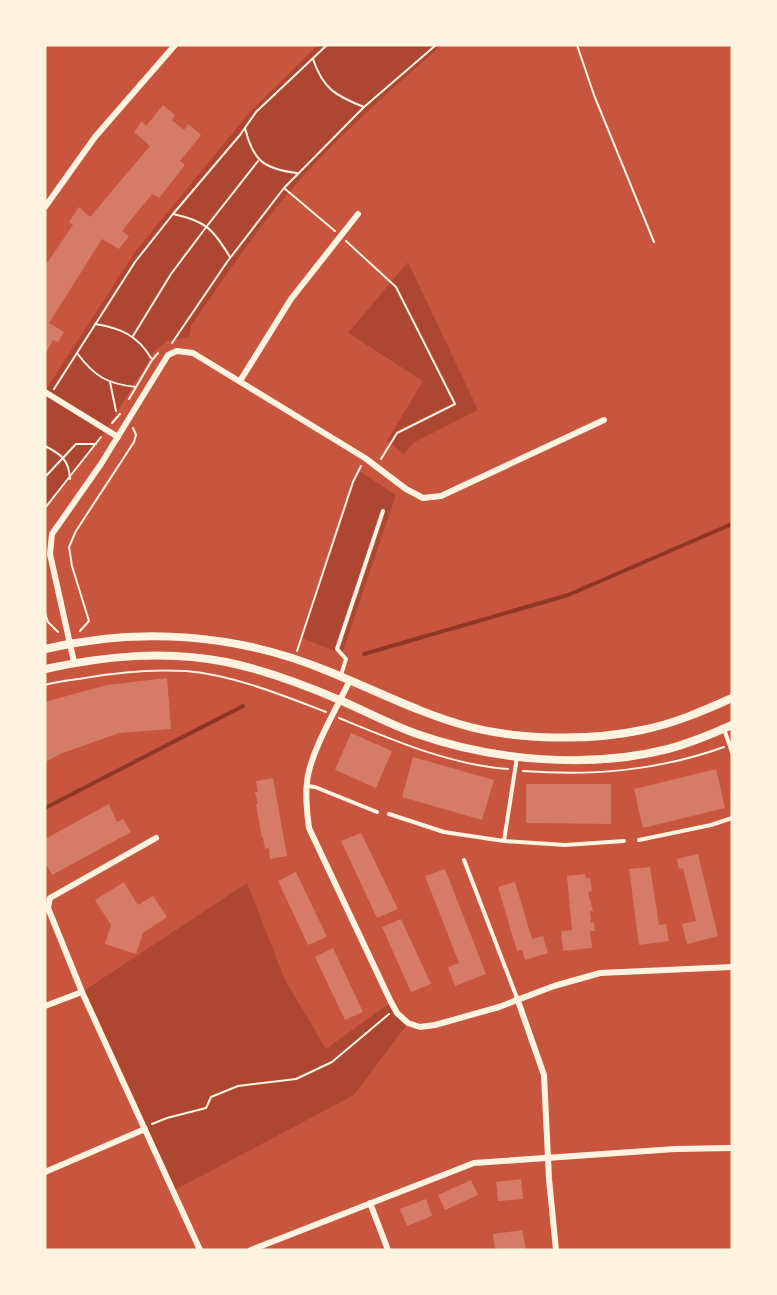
<svg xmlns="http://www.w3.org/2000/svg" width="777" height="1295" font-family="Bitter,serif">
  <style>
    .green { fill: #ae4732 }
    .lines { fill: none; stroke-linecap: round; stroke-linejoin: round }
    .stream { stroke: #8f3625; stroke-width: 4 }
    .building { fill: #d67c66 }
    .path { stroke: #fff3e0; stroke-width: 2 }
    .service { stroke: #fff3e0; stroke-width: 4 }
    .minor { stroke: #fff3e0; stroke-width: 6 }
    .tertiary { stroke: #fff3e0; stroke-width: 8 }
  </style>
  <rect width="100%" height="100%" fill="#c8553d"/>
  <g class="green">
    <path d="M 318,45 L 442,45 C 392,89 341,133 297,183 C 258,228 224,277 191,326 L 189,337 L 167,341 L 154,352 L 106,430 L 70,479 L 45,508 L 45,391 L 135,252 L 250,112 Z"/>
    <path d="M 408,262 L 478,410 L 413,443 L 404,454 L 387,441 L 423,381 L 348,333 Z"/>
    <path d="M 359,471 L 396,495 L 342,654 L 302,638 L 353,482 Z"/>
    <path d="M 247,883 L 285,980 L 326,1049 L 391,1002 L 408,1023 L 354,1095 L 173,1191 L 82,992 Z"/>
  </g>
  <g class="lines">
    <g class="stream">
      <path d="M 364,654 L 568,595 L 732,524"/>
      <path d="M 45,808 L 243,706"/>
    </g>
  </g>
  <g class="building">
    <path d="M 163,105 L 175,115 L 172,120 L 184,130 L 188,124 L 201,135 L 180,161 L 185,165 L 159,198 L 152,194 L 122,231 L 129,236 L 119,249 L 102,239 L 49,323 L 64,332 L 58,342 L 53,340 L 45,354 L 45,266 L 73,225 L 69,222 L 79,207 L 90,217 L 150,146 L 134,132 L 142,121 L 146,126 Z"/>
    <path d="M 167,678 L 171,729 L 119,733 L 60,754 L 45,762 L 45,702 L 107,685 Z"/>
    <path d="M 351,733 L 392,751 L 376,788 L 335,770 Z"/>
    <path d="M 413,757 L 494,780 L 482,820 L 402,797 Z"/>
    <path d="M 716,769 L 725,808 L 643,828 L 634,789 Z"/>
    <path d="M 273,778 L 287,856 L 270,859 L 269,848 L 265,849 L 263,838 L 262,838 L 256,804 L 258,804 L 255,792 L 258,792 L 256,781 Z"/>
    <path d="M 526,784 L 611,784 L 611,824 L 526,823 Z"/>
    <path d="M 109,804 L 117,822 L 123,819 L 131,832 L 52,875 L 45,862 L 45,839 Z"/>
    <path d="M 361,833 L 398,909 L 377,918 L 341,841 Z"/>
    <path d="M 698,854 L 718,936 L 687,944 L 682,924 L 696,921 L 683,868 L 679,869 L 677,859 Z"/>
    <path d="M 650,867 L 659,925 L 666,924 L 669,941 L 639,945 L 629,869 Z"/>
    <path d="M 445,869 L 486,974 L 455,986 L 448,967 L 459,963 L 425,876 Z"/>
    <path d="M 296,872 L 327,937 L 308,945 L 278,881 Z"/>
    <path d="M 585,874 L 586,878 L 590,878 L 592,891 L 588,892 L 593,911 L 590,911 L 591,923 L 594,922 L 595,931 L 590,931 L 592,948 L 563,951 L 561,931 L 572,930 L 567,876 Z"/>
    <path d="M 124,882 L 138,905 L 153,896 L 167,917 L 143,933 L 136,954 L 105,944 L 111,925 L 95,900 Z"/>
    <path d="M 515,882 L 532,939 L 543,936 L 548,953 L 525,960 L 522,950 L 517,951 L 498,887 Z"/>
    <path d="M 401,919 L 431,984 L 411,992 L 382,927 Z"/>
    <path d="M 333,948 L 363,1012 L 345,1020 L 315,957 Z"/>
    <path d="M 521,1179 L 523,1199 L 498,1201 L 496,1182 Z"/>
    <path d="M 471,1180 L 478,1195 L 445,1210 L 438,1195 Z"/>
    <path d="M 426,1199 L 432,1216 L 407,1226 L 400,1209 Z"/>
    <path d="M 522,1230 L 526,1250 L 495,1250 L 493,1234 Z"/>
  </g>
  <g class="lines">
    <g class="path">
      <path d="M 577,45 L 594,95 L 654,242"/>
      <path d="M 313,59 C 323,89 336,96 364,107"/>
      <path d="M 245,128 C 253,161 264,169 297,173"/>
      <path d="M 284,188 L 335,231"/>
      <path d="M 173,214 C 206,221 213,229 230,257"/>
      <path d="M 346,241 L 396,287 L 455,404 L 397,433 L 381,459"/>
      <path d="M 95,324 C 121,328 138,336 151,358"/>
      <path d="M 133,336 L 171,274 L 207,226 L 258,161"/>
      <path d="M 172,343 L 227,262 L 284,188 L 364,107 L 436,45"/>
      <path d="M 77,353 C 94,376 107,384 136,387"/>
      <path d="M 110,382 L 116,411"/>
      <path d="M 54,389 L 135,262 L 173,214 L 240,135 L 256,112 L 327,45"/>
      <path d="M 129,399 L 152,360 L 158,353"/>
      <path d="M 112,423 L 120,414"/>
      <path d="M 45,446 C 61,454 69,460 70,479"/>
      <path d="M 45,477 L 76,444 L 96,444"/>
      <path d="M 45,508 L 101,437"/>
      <path d="M 45,613 L 48,622 L 58,632"/>
      <path d="M 80,631 L 89,621 L 72,566 L 69,547 L 76,531 L 134,442 L 136,435 L 133,428"/>
      <path d="M 297,651 L 353,482 L 361,466"/>
      <path d="M 45,685 C 58,681 72,680 85,678 C 118,672 152,669 186,671 C 233,675 282,695 326,712"/>
      <path d="M 339,718 C 393,740 450,765 508,769"/>
      <path d="M 523,771 C 593,776 657,771 724,747"/>
      <path d="M 152,1124 L 167,1118 L 206,1108 L 211,1097 L 238,1086 L 296,1079 L 332,1062 L 389,1014"/>
    </g>
    <g class="service">
      <path d="M 341,675 L 346,659 L 337,649 L 383,511"/>
      <path d="M 724,729 L 732,752"/>
      <path d="M 517,757 L 504,841 L 565,845 L 624,841"/>
      <path d="M 307,786 L 315,787 L 377,812"/>
      <path d="M 389,814 L 444,832 L 504,841"/>
      <path d="M 639,840 L 711,825 L 732,818"/>
      <path d="M 464,860 L 517,998"/>
    </g>
    <g class="minor">
      <path d="M 45,207 L 95,137 L 175,45"/>
      <path d="M 240,381 L 291,299 L 358,214"/>
      <path d="M 45,392 L 118,437"/>
      <path d="M 74,662 L 50,554 L 52,534 L 101,464 L 168,355 L 177,351 L 193,353 L 365,458 L 406,489 L 423,498 L 441,496 L 604,420"/>
      <path d="M 350,680 C 337,708 310,752 307,782 C 305,798 307,813 309,828 L 391,1002 L 397,1013 L 408,1023 L 420,1027 L 435,1025 L 499,1007 L 554,986 L 600,973 L 732,967"/>
      <path d="M 156,838 L 50,898 L 48,908 L 82,992 L 200,1250"/>
      <path d="M 517,998 L 544,1075 L 549,1179 L 556,1250"/>
      <path d="M 45,1006 L 82,992"/>
      <path d="M 45,1172 L 145,1129"/>
      <path d="M 370,1203 L 388,1250"/>
      <path d="M 251,1250 L 474,1163 L 675,1149 L 732,1148"/>
    </g>
    <g class="tertiary">
      <path d="M 45,649 C 140,626 240,634 330,672 C 377,691 421,714 470,727 C 520,740 591,741 642,730 C 673,724 703,711 732,698"/>
      <path d="M 45,669 C 105,656 165,650 226,662 C 265,670 305,685 342,701 C 367,712 391,725 417,734 C 494,761 589,769 668,749 C 690,743 712,734 732,725"/>
    </g>
  </g>
  <rect width="777" height="1295" fill="none" stroke="#fff3e0" stroke-width="93"/>
</svg>
